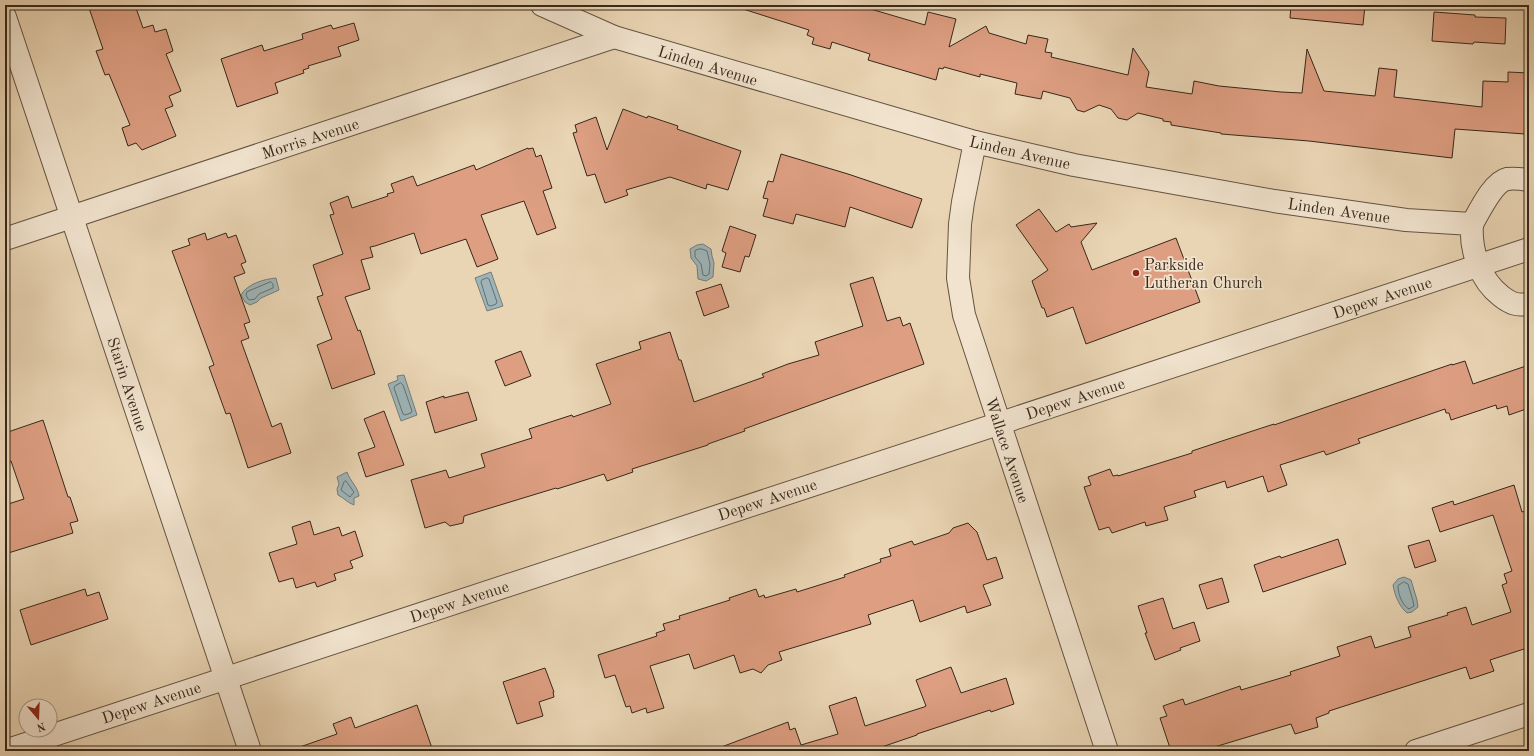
<svg xmlns="http://www.w3.org/2000/svg" width="1534" height="756" font-family="'Old Standard TT',serif">
  <style>
    .water { fill: #9db5b9; stroke: #747d7a }
    .lines { fill: none; stroke-linecap: round; stroke-linejoin: round }
    .shore { stroke: #6a6e6a; stroke-width: 1 }
    .building { fill: #dd9e81; stroke: #37281b }
    .minor-casing { stroke: #645341; stroke-width: 24 }
    .minor { stroke: #f1e3ce; stroke-width: 22 }
    .poi-dot { fill: #8f2418; stroke: #f1e3ce; stroke-width: 1.5 }
    .labels { text-anchor: middle; stroke-width: 3.5; stroke-linejoin: round; paint-order: stroke }
    .street-label { font-size: 16px; fill: #37281b; stroke: #f1e3ce }
    .poi-label { font-size: 16px; fill: #37281b; stroke: #f1e3ce; text-anchor: start }
  </style>
  <rect width="100%" height="100%" fill="#e9d4b3"/>
  <filter id="stains"><feTurbulence type="fractalNoise" baseFrequency=".005" numOctaves="4"/><feColorMatrix values="0 0 0 0 .2 0 0 0 0 .09 0 0 0 0 .02 0 0 0 .5 -.17"/></filter>
  <radialGradient id="worn" r=".72"><stop offset=".6" stop-color="#630" stop-opacity="0"/><stop offset="1" stop-color="#630" stop-opacity=".3"/></radialGradient>
  <g class="water">
    <path d="M 703,244 L 711,249 L 712,256 L 714,263 L 713,277 L 706,281 L 698,279 L 697,266 L 691,258 L 690,249 L 697,245 Z"/>
    <path d="M 491,272 L 503,306 L 487,311 L 475,278 Z"/>
    <path d="M 276,278 L 279,290 L 261,298 L 257,302 L 250,305 L 245,302 L 241,295 C 247,284 264,279 276,278 Z"/>
    <path d="M 404,375 L 417,415 L 401,421 L 388,384 L 398,380 L 397,376 Z"/>
    <path d="M 347,472 C 350,481 358,487 359,496 L 354,498 L 354,505 C 348,503 344,498 338,495 L 337,489 L 339,484 L 337,477 Z"/>
    <path d="M 1404,577 L 1411,580 L 1417,600 L 1418,607 L 1412,612 L 1407,613 C 1399,606 1395,596 1393,585 L 1398,579 Z"/>
  </g>
  <g class="lines">
    <g class="shore">
      <path d="M 699,249 L 702,249 L 707,251 L 710,264 L 709,274 L 706,276 L 703,275 L 701,264 L 695,257 L 695,251 Z"/>
      <path d="M 487,278 L 489,279 L 497,302 L 496,304 L 491,306 L 488,305 L 481,282 L 482,280 Z"/>
      <path d="M 271,282 L 273,284 L 273,288 L 259,294 L 255,299 L 250,300 L 248,299 L 246,295 L 247,292 Z"/>
      <path d="M 401,383 L 403,385 L 412,411 L 411,413 L 405,415 L 403,414 L 394,388 L 395,386 Z"/>
      <path d="M 346,481 L 354,492 L 350,497 L 341,490 L 344,482 Z"/>
      <path d="M 1404,582 L 1408,584 L 1413,601 L 1414,606 L 1409,609 C 1402,605 1398,594 1398,586 Z"/>
    </g>
  </g>
  <g class="building">
    <path d="M 88,5 L 135,5 L 143,28 L 153,25 L 155,32 L 166,29 L 173,51 L 166,54 L 181,91 L 169,96 L 173,106 L 165,109 L 176,136 L 142,150 L 136,143 L 128,146 L 122,128 L 130,125 L 109,74 L 105,75 L 96,51 L 103,49 Z"/>
    <path d="M 744,5 L 857,5 L 925,25 L 928,12 L 956,19 L 949,47 L 986,26 L 989,33 L 1026,44 L 1028,35 L 1048,39 L 1045,52 L 1052,53 L 1051,57 L 1128,75 L 1133,48 L 1149,72 L 1146,87 L 1192,94 L 1194,81 L 1219,86 L 1281,92 L 1302,93 L 1307,49 L 1324,91 L 1375,96 L 1379,68 L 1397,70 L 1394,97 L 1482,107 L 1483,81 L 1508,82 L 1508,72 L 1529,73 L 1525,134 L 1455,129 L 1452,158 L 1309,141 L 1221,134 L 1221,133 L 1171,125 L 1171,122 L 1163,121 L 1163,119 L 1138,113 L 1127,120 L 1118,118 L 1111,109 L 1099,105 L 1084,112 L 1077,110 L 1070,98 L 1043,91 L 1041,99 L 1015,94 L 1017,83 L 980,74 L 980,77 L 944,67 L 943,69 L 939,68 L 936,80 L 868,60 L 870,54 L 832,42 L 830,49 L 812,44 L 814,38 L 807,35 L 809,30 L 743,9 Z"/>
    <path d="M 1291,5 L 1365,5 L 1363,25 L 1290,18 Z"/>
    <path d="M 1434,12 L 1475,15 L 1475,17 L 1506,18 L 1505,44 L 1474,42 L 1473,44 L 1432,41 Z"/>
    <path d="M 354,23 L 359,40 L 338,47 L 341,56 L 308,66 L 309,68 L 303,70 L 304,73 L 275,83 L 278,93 L 237,107 L 221,59 L 262,45 L 264,51 L 303,39 L 302,34 L 331,25 L 333,29 Z"/>
    <path d="M 623,109 L 647,118 L 648,116 L 678,126 L 677,129 L 741,151 L 728,190 L 707,184 L 706,189 L 670,177 L 626,190 L 628,195 L 605,203 L 595,174 L 587,176 L 573,133 L 577,132 L 575,125 L 596,117 L 607,150 Z"/>
    <path d="M 528,148 L 528,149 L 533,148 L 536,157 L 541,155 L 552,188 L 543,191 L 556,228 L 537,235 L 524,201 L 481,215 L 498,259 L 477,267 L 466,239 L 421,254 L 414,233 L 375,246 L 370,247 L 373,257 L 361,260 L 370,289 L 345,297 L 358,331 L 360,330 L 375,374 L 332,389 L 317,345 L 332,339 L 317,297 L 323,295 L 313,265 L 343,254 L 330,215 L 334,214 L 330,203 L 348,196 L 352,208 L 388,196 L 387,194 L 394,192 L 391,184 L 413,176 L 417,186 L 474,165 L 476,170 Z"/>
    <path d="M 781,154 L 848,174 L 922,199 L 912,228 L 850,207 L 845,227 L 796,214 L 793,224 L 763,216 L 768,199 L 763,198 L 768,181 L 773,182 Z"/>
    <path d="M 1039,209 L 1056,232 L 1069,224 L 1071,227 L 1097,223 L 1081,242 L 1092,270 L 1176,238 L 1200,302 L 1086,344 L 1073,307 L 1047,317 L 1044,308 L 1042,308 L 1032,281 L 1048,270 L 1016,225 Z"/>
    <path d="M 730,226 L 756,235 L 749,257 L 745,256 L 740,272 L 722,267 L 726,253 L 722,251 Z"/>
    <path d="M 205,233 L 207,240 L 226,233 L 228,238 L 236,235 L 246,262 L 241,264 L 245,273 L 234,277 L 250,322 L 244,324 L 249,338 L 241,341 L 272,427 L 281,423 L 291,453 L 248,468 L 230,413 L 226,414 L 209,367 L 214,365 L 172,251 L 190,245 L 188,239 Z"/>
    <path d="M 873,277 L 887,321 L 900,317 L 903,326 L 910,323 L 924,364 L 744,429 L 745,431 L 708,444 L 708,445 L 632,469 L 633,472 L 607,481 L 604,474 L 557,489 L 556,488 L 464,516 L 463,523 L 450,526 L 445,522 L 425,528 L 411,480 L 446,470 L 449,478 L 485,467 L 481,454 L 532,438 L 529,429 L 572,415 L 573,417 L 611,404 L 596,364 L 641,349 L 639,342 L 670,332 L 679,360 L 681,360 L 694,402 L 764,377 L 762,374 L 788,364 L 819,355 L 815,342 L 863,326 L 850,284 Z"/>
    <path d="M 721,284 L 729,307 L 704,316 L 696,292 Z"/>
    <path d="M 521,351 L 531,376 L 505,386 L 495,361 Z"/>
    <path d="M 1465,361 L 1473,384 L 1529,365 L 1529,408 L 1509,415 L 1507,406 L 1497,409 L 1496,405 L 1451,420 L 1449,413 L 1446,413 L 1445,409 L 1358,439 L 1360,443 L 1326,455 L 1324,451 L 1280,465 L 1287,485 L 1268,492 L 1263,476 L 1227,488 L 1225,481 L 1194,491 L 1196,497 L 1164,507 L 1168,520 L 1146,526 L 1145,522 L 1112,533 L 1109,527 L 1099,530 L 1084,487 L 1091,485 L 1088,477 L 1110,469 L 1113,476 L 1118,475 L 1118,476 L 1192,453 L 1192,451 L 1219,442 L 1274,424 L 1274,425 L 1452,364 L 1452,365 Z"/>
    <path d="M 468,392 L 477,420 L 435,433 L 426,402 L 444,396 L 444,398 Z"/>
    <path d="M 384,411 L 404,465 L 366,477 L 358,453 L 375,447 L 364,419 Z"/>
    <path d="M 43,420 L 68,497 L 70,497 L 78,521 L 70,523 L 73,533 L 5,554 L 5,505 L 24,499 L 11,461 L 5,463 L 5,433 Z"/>
    <path d="M 1514,485 L 1522,512 L 1529,510 L 1529,655 L 1526,655 L 1524,649 L 1490,660 L 1494,671 L 1470,679 L 1466,667 L 1329,711 L 1329,713 L 1316,718 L 1318,727 L 1295,734 L 1291,724 L 1201,751 L 1171,751 L 1160,718 L 1167,716 L 1163,706 L 1183,699 L 1185,705 L 1240,686 L 1241,690 L 1291,675 L 1290,672 L 1340,656 L 1337,647 L 1371,636 L 1375,648 L 1411,637 L 1408,627 L 1448,615 L 1447,613 L 1466,607 L 1472,625 L 1511,612 L 1502,585 L 1507,583 L 1504,574 L 1512,571 L 1493,515 L 1440,532 L 1432,508 L 1453,501 L 1454,505 Z"/>
    <path d="M 310,521 L 314,535 L 339,527 L 342,536 L 355,531 L 363,556 L 350,561 L 353,568 L 334,574 L 336,580 L 317,587 L 315,582 L 296,588 L 293,578 L 279,582 L 269,553 L 297,544 L 292,527 Z"/>
    <path d="M 968,523 L 977,532 L 987,560 L 996,557 L 1003,578 L 983,585 L 991,605 L 967,613 L 965,606 L 920,622 L 913,600 L 868,615 L 871,624 L 779,652 L 782,660 L 768,665 L 761,673 L 753,669 L 740,673 L 734,655 L 694,669 L 689,654 L 650,666 L 664,708 L 647,713 L 646,708 L 632,713 L 630,706 L 626,707 L 615,675 L 605,678 L 598,655 L 657,636 L 656,633 L 665,630 L 663,624 L 680,619 L 679,616 L 730,600 L 729,598 L 756,589 L 759,597 L 764,595 L 765,598 L 796,589 L 797,592 L 845,577 L 844,575 L 881,562 L 880,559 L 891,556 L 889,549 L 912,541 L 914,545 L 949,533 L 953,528 Z"/>
    <path d="M 1338,539 L 1346,564 L 1263,592 L 1254,565 L 1280,556 L 1281,558 Z"/>
    <path d="M 1429,540 L 1436,561 L 1415,568 L 1408,546 Z"/>
    <path d="M 1222,578 L 1229,602 L 1207,609 L 1199,585 Z"/>
    <path d="M 85,589 L 87,596 L 99,592 L 108,619 L 31,645 L 20,610 Z"/>
    <path d="M 1163,598 L 1173,629 L 1194,622 L 1200,641 L 1180,648 L 1181,650 L 1155,660 L 1145,633 L 1147,633 L 1138,606 Z"/>
    <path d="M 951,667 L 961,693 L 1006,678 L 1014,704 L 991,712 L 990,710 L 917,734 L 917,735 L 870,751 L 717,751 L 716,749 L 788,722 L 790,730 L 795,728 L 801,745 L 838,734 L 829,706 L 856,697 L 865,726 L 924,707 L 926,706 L 916,680 Z"/>
    <path d="M 545,668 L 554,692 L 553,692 L 554,697 L 539,702 L 543,716 L 517,724 L 503,682 Z"/>
    <path d="M 417,705 L 433,751 L 298,751 L 297,748 L 337,734 L 333,724 L 351,717 L 355,728 Z"/>
  </g>
  <g class="lines">
    <g class="minor-casing">
      <g id="minor">
        <path d="M 542,5 L 614,37 L 975,142 L 1074,165 L 1274,201 L 1406,220 L 1472,224 C 1470,250 1480,280 1501,296 C 1510,303 1518,307 1529,303"/>
        <path d="M 5,17 L 250,751"/>
        <path d="M 975,142 L 963,202 L 960,224 L 958,278 L 964,315 L 1107,751"/>
        <path d="M 1472,224 C 1479,212 1493,182 1507,179 C 1514,178 1522,179 1529,180"/>
        <path d="M 5,239 L 614,37"/>
        <path d="M 5,751 L 1529,249"/>
        <path d="M 1416,751 L 1529,714"/>
      </g>
    </g>
    <use href="#minor" class="minor"/>
  </g>
  <circle class="poi-dot" cx="1136" cy="273" r="4"/>
  <g class="labels">
    <g class="street-label">
      <text transform="translate(708 65) rotate(17)" y="6">Linden Avenue</text>
      <text transform="translate(310 138) rotate(-18)" y="6">Morris Avenue</text>
      <text transform="translate(1020 152) rotate(13)" y="6">Linden Avenue</text>
      <text transform="translate(1339 210) rotate(8)" y="6">Linden Avenue</text>
      <text transform="translate(1382 297) rotate(-18)" y="6">Depew Avenue</text>
      <text transform="translate(128 384) rotate(72)" y="6">Starin Avenue</text>
      <text transform="translate(1075 398) rotate(-18)" y="6">Depew Avenue</text>
      <text transform="translate(1008 450) rotate(72)" y="6">Wallace Avenue</text>
      <text transform="translate(767 499) rotate(-18)" y="6">Depew Avenue</text>
      <text transform="translate(459 601) rotate(-18)" y="6">Depew Avenue</text>
      <text transform="translate(151 702) rotate(-18)" y="6">Depew Avenue</text>
    </g>
    <g class="poi-label">
      <text x="1144" y="270">Parkside<tspan x="1144" dy="18">Lutheran Church</tspan></text>
    </g>
  </g>
  <rect width="1534" height="756" fill="none" stroke="#e9d4b3" stroke-width="20"/>
  <rect x="6" y="6" width="1522" height="744" fill="none" stroke="#37281b" stroke-width="2"/>
  <rect x="10" y="10" width="1514" height="736" fill="none" stroke="#37281b"/>
  <g transform="translate(38 718) rotate(161)"><circle r="19" fill="#f1e3ce" stroke="#a79886"/>
  <path d="M0-3L7 15L0 10L-7 15Z" fill="#8f2418"/>
  <text y="-6" font-size="11" font-weight="bold" text-anchor="middle" fill="#37281b">N</text>
  </g>
  <rect width="100%" height="100%" filter="url(#stains)"/>
  <rect width="100%" height="100%" fill="url(#worn)"/>
</svg>
